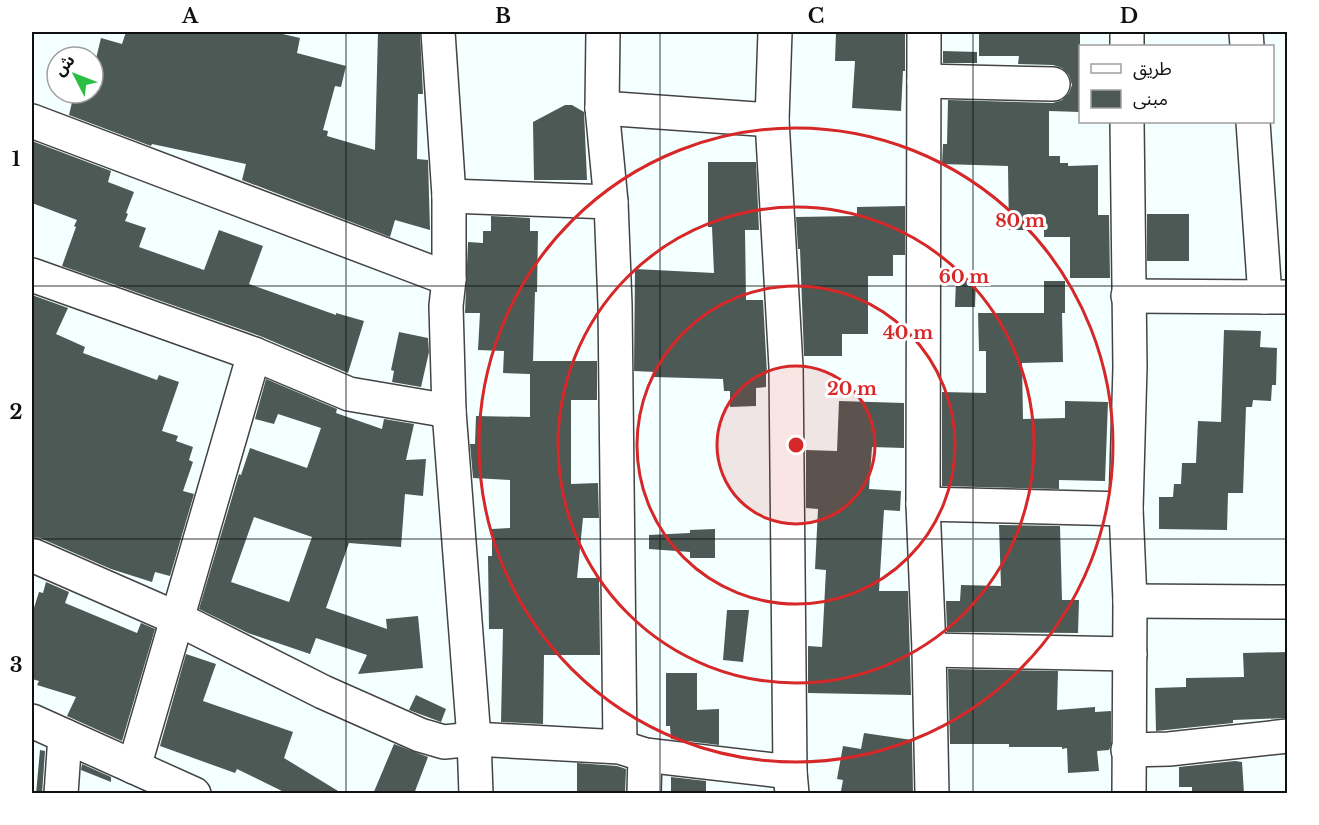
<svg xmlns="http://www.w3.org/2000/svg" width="1319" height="825" font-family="'Libre Baskerville','Noto Sans Arabic',serif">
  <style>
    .building { fill: #4c5954; fill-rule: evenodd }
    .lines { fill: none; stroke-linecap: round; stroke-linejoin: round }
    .minor-casing { stroke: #434343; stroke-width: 36 }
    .minor { stroke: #fff; stroke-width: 33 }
    .grid { fill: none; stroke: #101010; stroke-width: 1.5; stroke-opacity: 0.55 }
    .ring { fill: none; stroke: #d62828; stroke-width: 3 }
    .centre { fill: #d62828; stroke: #fff; stroke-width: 3 }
    .ring-label { font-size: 18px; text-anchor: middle; font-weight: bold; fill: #d62828; stroke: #fff; stroke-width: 6; stroke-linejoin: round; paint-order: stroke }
    .neatline { fill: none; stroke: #101010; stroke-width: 2 }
    .grid-label { font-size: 20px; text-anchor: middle; font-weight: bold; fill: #101010 }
  </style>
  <rect width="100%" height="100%" fill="#f4ffff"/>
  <g class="building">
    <path d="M 126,32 L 274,32 L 300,38 L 297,53 L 346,66 L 341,87 L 335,86 L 323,130 L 328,131 L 327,136 L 375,150 L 378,32 L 420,32 L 423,94 L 418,94 L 417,159 L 428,160 L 430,230 L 395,220 L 390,237 L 242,180 L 246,164 L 152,144 L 151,146 L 69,115 L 74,94 L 87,97 L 88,93 L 93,93 L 93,71 L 101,38 L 122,44 Z"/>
    <path d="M 836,32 L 905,32 L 905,71 L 903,71 L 901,111 L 852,108 L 855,61 L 835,61 Z"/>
    <path d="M 979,32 L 1080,32 L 1080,112 L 1049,111 L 1049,156 L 1060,156 L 1060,163 L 1068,163 L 1068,166 L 1098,165 L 1098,215 L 1109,215 L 1110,278 L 1070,278 L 1070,237 L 1044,237 L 1044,230 L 1009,230 L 1008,166 L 942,164 L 943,144 L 947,144 L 948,100 L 1053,103 L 1062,100 L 1069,93 L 1072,85 L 1069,75 L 1062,68 L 1053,65 L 1018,64 L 1019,56 L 979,56 Z"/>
    <path d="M 943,51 L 977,52 L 977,63 L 943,63 Z"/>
    <path d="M 565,105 L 572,105 L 584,112 L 587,180 L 534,180 L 533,122 Z"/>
    <path d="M 32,141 L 111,171 L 108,182 L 134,192 L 126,213 L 128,214 L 125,221 L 146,228 L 139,247 L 204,270 L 219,230 L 263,246 L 249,284 L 336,315 L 336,313 L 364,321 L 348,373 L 260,336 L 62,266 L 76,227 L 74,226 L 77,220 L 32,203 Z"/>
    <path d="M 708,162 L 756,162 L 759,230 L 745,230 L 746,300 L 763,300 L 767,374 L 766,374 L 766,387 L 756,388 L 756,406 L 730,407 L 730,391 L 724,391 L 723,379 L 654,377 L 655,372 L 634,371 L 635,269 L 714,273 L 712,227 L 708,227 Z"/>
    <path d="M 905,206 L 905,255 L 893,255 L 893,276 L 868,276 L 868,334 L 842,334 L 842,356 L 804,356 L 800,249 L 798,249 L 796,217 L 857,216 L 857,207 Z"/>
    <rect x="1147" y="214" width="42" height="47"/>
    <path d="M 491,216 L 530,218 L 530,231 L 538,231 L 537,292 L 535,292 L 533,361 L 597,361 L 597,400 L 571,400 L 571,484 L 598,483 L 599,518 L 583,518 L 577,578 L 599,578 L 600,655 L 544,655 L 543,724 L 501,722 L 503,629 L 489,629 L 488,556 L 492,556 L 492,529 L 510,528 L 510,480 L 473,478 L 470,444 L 475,444 L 476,416 L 530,417 L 530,374 L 503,373 L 504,351 L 478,350 L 480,313 L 465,313 L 468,242 L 483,243 L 483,231 L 491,231 Z"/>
    <path d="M 956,279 L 976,279 L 975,307 L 955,307 Z"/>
    <path d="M 1044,281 L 1065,281 L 1065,313 L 1062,313 L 1063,362 L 1022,363 L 1023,419 L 1065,418 L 1065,401 L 1108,402 L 1105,481 L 1059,480 L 1059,489 L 942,486 L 942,392 L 986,393 L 986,351 L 979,351 L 978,313 L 1044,313 Z"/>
    <path d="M 32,295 L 68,308 L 56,334 L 85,347 L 83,353 L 157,380 L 159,375 L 179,382 L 162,431 L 178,436 L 176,441 L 193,447 L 189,460 L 193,462 L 183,491 L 194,494 L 170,576 L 155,572 L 152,582 L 111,569 L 40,538 L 32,537 Z"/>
    <path d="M 1224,330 L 1261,331 L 1260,347 L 1277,348 L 1276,385 L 1272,385 L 1271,401 L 1253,400 L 1252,407 L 1246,407 L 1243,493 L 1228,493 L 1227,530 L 1159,529 L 1159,497 L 1173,497 L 1174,484 L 1181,484 L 1182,463 L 1196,463 L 1198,421 L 1221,422 Z"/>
    <path d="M 399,332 L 428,338 L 429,352 L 421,387 L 392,382 L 394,371 L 391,370 Z"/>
    <path d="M 266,379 L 337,409 L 336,413 L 382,429 L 384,419 L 414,424 L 406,460 L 426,459 L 423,496 L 405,494 L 401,547 L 349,543 L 326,608 L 387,629 L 386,619 L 418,616 L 423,668 L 358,674 L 367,655 L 316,638 L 310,654 L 248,633 L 199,609 L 239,474 L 241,475 L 250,448 L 307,468 L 321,428 L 278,414 L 274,424 L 255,419 ZM 254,517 L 312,537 L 289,602 L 231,582 Z"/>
    <path d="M 839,401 L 904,403 L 904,448 L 872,447 L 869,489 L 901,491 L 900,511 L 884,510 L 879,591 L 908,591 L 911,695 L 808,693 L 808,646 L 822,647 L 826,570 L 815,569 L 818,509 L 806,508 L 806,450 L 837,451 Z"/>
    <path d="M 999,525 L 1060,526 L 1062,600 L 1079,600 L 1078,633 L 947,632 L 946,601 L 960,601 L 961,585 L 1001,586 Z"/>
    <path d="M 715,529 L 715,558 L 690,558 L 690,552 L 649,549 L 649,535 L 690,533 L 690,530 Z"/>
    <path d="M 46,582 L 69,592 L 65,603 L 137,633 L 141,623 L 155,629 L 122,741 L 67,716 L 76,697 L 37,685 L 39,681 L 32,679 L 32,614 L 39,592 L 43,593 Z"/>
    <path d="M 727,610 L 749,610 L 743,662 L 723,660 Z"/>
    <path d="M 1287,652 L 1287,718 L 1233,720 L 1233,723 L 1156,731 L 1155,688 L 1186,687 L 1186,678 L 1244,677 L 1243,653 Z"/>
    <path d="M 186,654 L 216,664 L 203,701 L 293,732 L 284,758 L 343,794 L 288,794 L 237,769 L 235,773 L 160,746 Z"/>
    <path d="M 948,669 L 1058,671 L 1057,710 L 1095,707 L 1095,712 L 1111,711 L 1111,745 L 1109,750 L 1097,751 L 1099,771 L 1068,773 L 1067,748 L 1062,749 L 1062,747 L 1009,747 L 1009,744 L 950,744 Z"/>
    <path d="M 666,673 L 697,673 L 697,710 L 719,709 L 719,745 L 671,739 L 670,726 L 666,726 Z"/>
    <path d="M 416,695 L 446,709 L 441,722 L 409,710 Z"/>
    <path d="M 864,733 L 912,740 L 913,794 L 854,794 L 841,791 L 843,780 L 837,779 L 843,746 L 861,749 Z"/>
    <path d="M 394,744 L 428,757 L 414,794 L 373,794 Z"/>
    <path d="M 40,750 L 45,751 L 42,794 L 36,794 Z"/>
    <path d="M 1235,761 L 1242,762 L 1244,794 L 1192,794 L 1192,787 L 1179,787 L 1179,767 Z"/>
    <path d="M 577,763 L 617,766 L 626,769 L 625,794 L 577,794 Z"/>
    <path d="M 82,764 L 111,777 L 111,782 L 81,770 Z"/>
    <path d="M 671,777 L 706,781 L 706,794 L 671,794 Z"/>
  </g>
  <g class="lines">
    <g class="minor-casing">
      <g id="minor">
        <path d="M 438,32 L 449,196 L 449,279 L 446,306 L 449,411 L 474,739 L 476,794"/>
        <path d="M 603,32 L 602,108 L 611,202 L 615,305 L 620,747"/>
        <path d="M 775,32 L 772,120 L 786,367 L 790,772 L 792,794"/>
        <path d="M 924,32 L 923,504 L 929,650 L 932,794"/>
        <path d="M 1127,32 L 1127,46"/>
        <path d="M 1246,32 L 1247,46"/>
        <path d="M 924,81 L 1053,84"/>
        <path d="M 602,108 L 772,120"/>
        <path d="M 32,121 L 449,279"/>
        <path d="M 1127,122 L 1130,367 L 1126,509 L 1130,601 L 1129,794"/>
        <path d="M 1253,122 L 1265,297"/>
        <path d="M 449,196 L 611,202"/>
        <path d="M 32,275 L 254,354 L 349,394 L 449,411"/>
        <path d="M 1128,296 L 1285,297"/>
        <path d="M 923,504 L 1126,509"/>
        <path d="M 32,555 L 176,618 L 323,692 L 420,735 L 444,742 L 474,739 L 620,747 L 645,755 L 790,772"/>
        <path d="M 1130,601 L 1288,602"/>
        <path d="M 929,650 L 1130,654"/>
        <path d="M 32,721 L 194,794"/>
        <path d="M 1128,750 L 1169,749 L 1288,736"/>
        <path d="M 134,767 L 254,354"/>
        <path d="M 61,794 L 65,736"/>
        <path d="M 644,794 L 645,755"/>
      </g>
    </g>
    <use href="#minor" class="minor"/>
  </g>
  <path class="grid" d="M 346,32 L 346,794M 660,32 L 660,794M 973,32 L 973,794M 32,286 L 1288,286M 32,539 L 1288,539"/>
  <circle cx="796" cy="445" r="79" fill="#d62828" fill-opacity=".12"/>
  <g class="ring">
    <circle cx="796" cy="445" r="79"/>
    <circle cx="796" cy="445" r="159"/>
    <circle cx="796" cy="445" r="238"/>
    <circle cx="796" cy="445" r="317"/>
  </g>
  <circle cx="796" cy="445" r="9" class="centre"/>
  <g class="ring-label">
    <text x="1020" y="227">80 m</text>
    <text x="964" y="283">60 m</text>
    <text x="908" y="339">40 m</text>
    <text x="852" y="395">20 m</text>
  </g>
  <rect width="1319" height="825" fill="none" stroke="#ffffff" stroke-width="66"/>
  <rect x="1079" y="45" width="195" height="78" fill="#ffffff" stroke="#9f9f9f" stroke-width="1.5"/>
  <rect x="1091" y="64" width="30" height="9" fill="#ffffff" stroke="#9f9f9f" stroke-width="1.5"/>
  <text x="1133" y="75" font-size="18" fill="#101010">طريق</text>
  <rect x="1091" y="90" width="30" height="18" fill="#4c5954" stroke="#9f9f9f" stroke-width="1.5"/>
  <text x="1133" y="105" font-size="18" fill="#101010">مبنى</text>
  <g transform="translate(75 75) rotate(312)"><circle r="28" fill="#ffffff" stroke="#9f9f9f" stroke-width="1.5"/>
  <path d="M0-4.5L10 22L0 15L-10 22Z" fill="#29bf42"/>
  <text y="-9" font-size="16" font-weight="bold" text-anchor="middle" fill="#101010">ش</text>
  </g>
  <rect x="33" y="33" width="1253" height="759" class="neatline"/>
  <g class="grid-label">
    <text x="190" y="23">A</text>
    <text x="503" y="23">B</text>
    <text x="816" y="23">C</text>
    <text x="1129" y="23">D</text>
    <text x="16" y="166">1</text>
    <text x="16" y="419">2</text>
    <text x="16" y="672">3</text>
  </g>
</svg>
